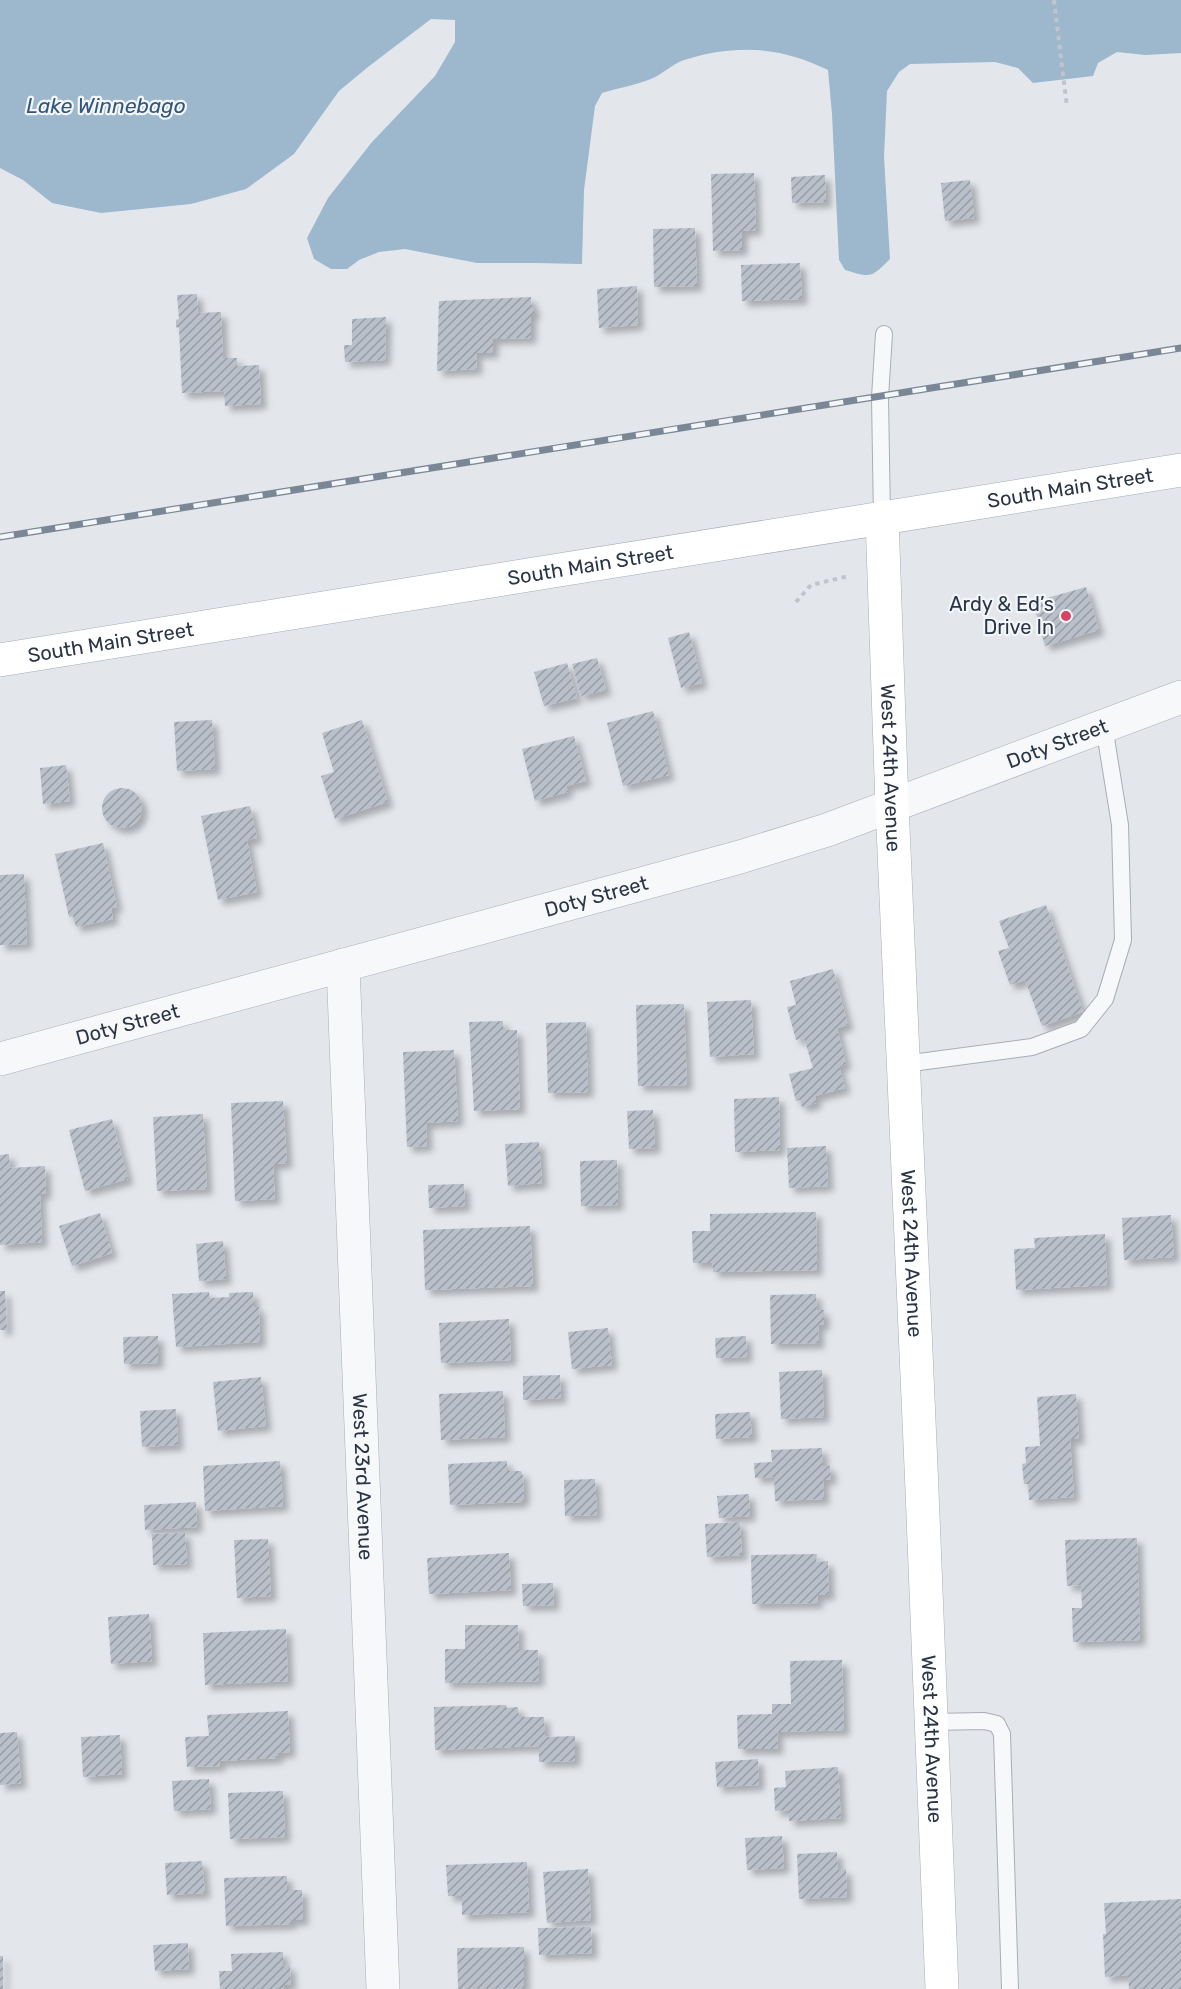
<svg xmlns="http://www.w3.org/2000/svg" width="1181" height="1989" font-family="Rubik,sans-serif">
  <style>
    .water { fill: #9db7cd }
    .building { fill: url(#building-hatch); filter: url(#shadow) }
    .lines { fill: none; stroke-linecap: round; stroke-linejoin: round }
    .lane-casing { stroke: #a8aeb7; stroke-width: 18 }
    .street-casing { stroke: #a8aeb7; stroke-width: 34 }
    .secondary-casing { stroke: #a8aeb7; stroke-width: 34 }
    .primary-casing { stroke: #a2acb8; stroke-width: 34 }
    .path { stroke: #c1c5cb; stroke-width: 4; stroke-dasharray: 4.5 4.5; stroke-linecap: butt }
    .lane { stroke: #f6f8fa; stroke-width: 16 }
    .street { stroke: #f6f8fa; stroke-width: 33 }
    .secondary { stroke: #fff; stroke-width: 33 }
    .primary { stroke: #fff; stroke-width: 33 }
    .rail-casing { stroke: #7c8796; stroke-width: 7 }
    .rail { stroke: #f3f6f9; stroke-width: 4.5; stroke-dasharray: 14; stroke-linecap: butt }
    .poi-dot { fill: #d54463; stroke: #f3f6f9; stroke-width: 2 }
    .labels { text-anchor: middle; stroke-width: 4.5; stroke-linejoin: round; paint-order: stroke }
    .street-label { font-size: 20px; fill: #2a3545; stroke: #f3f6f9 }
    .poi-label { font-size: 20px; fill: #2a3545; stroke: #f3f6f9; text-anchor: end }
    .water-label { font-size: 21px; font-style: italic; fill: #31577b; stroke: #f3f6f9 }
  </style>
  <defs>
    <pattern id="building-hatch" width="6" height="6" patternUnits="userSpaceOnUse" patternTransform="scale(1.5)"><rect width="6" height="6" fill="#bac0ca"/><path d="M-1 1l2-2M0 6l6-6M5 7l2-2" fill="none" stroke="#979da6"/></pattern>
    <filter id="shadow"><feDropShadow dx="5.5" dy="5.5" stdDeviation="3" flood-color="#0004"/></filter>
  </defs>
  <rect width="100%" height="100%" fill="#e3e7ec"/>
  <path class="water" d="M 0,0 L 1181,0 L 1181,53 L 1145,55 L 1117,52 L 1098,63 L 1093,76 L 1033,83 L 1018,68 L 995,62 L 910,64 L 899,72 L 887,91 L 884,157 L 890,259 C 871,278 871,278 845,270 L 839,260 L 832,114 L 828,70 C 780,46 735,44 684,60 C 672,64 663,74 651,79 C 636,85 618,88 602,93 L 595,106 L 584,190 L 582,264 L 535,263 L 477,263 L 405,249 L 379,252 L 359,260 L 347,269 L 331,269 L 314,259 L 307,238 L 328,198 L 372,142 L 435,76 L 455,42 L 455,20 L 431,19 L 368,67 L 339,91 L 294,154 L 246,189 L 191,204 L 101,213 L 52,203 L 23,180 L 0,168 Z"/>
  <g class="building">
    <path d="M 754,173 L 756,230 L 742,231 L 742,250 L 713,251 L 711,174 Z"/>
    <path d="M 825,175 L 826,202 L 792,203 L 791,177 Z"/>
    <path d="M 970,180 L 974,218 L 945,221 L 941,183 Z"/>
    <path d="M 695,228 L 697,286 L 654,287 L 653,229 Z"/>
    <path d="M 800,263 L 802,299 L 742,301 L 741,265 Z"/>
    <path d="M 637,286 L 638,325 L 599,328 L 597,289 Z"/>
    <path d="M 197,294 L 198,313 L 221,312 L 223,358 L 237,358 L 237,366 L 259,365 L 261,404 L 225,406 L 224,391 L 182,393 L 179,328 L 176,327 L 176,320 L 179,319 L 177,295 Z"/>
    <path d="M 531,297 L 531,305 L 534,305 L 534,315 L 531,315 L 531,338 L 493,339 L 493,353 L 476,353 L 477,369 L 437,371 L 439,301 Z"/>
    <path d="M 386,317 L 385,360 L 345,362 L 344,345 L 352,345 L 352,319 Z"/>
    <path d="M 1086,587 L 1099,630 L 1045,646 L 1033,602 Z"/>
    <path d="M 689,632 L 702,683 L 681,688 L 668,638 Z"/>
    <path d="M 597,658 L 606,690 L 581,696 L 572,664 Z"/>
    <path d="M 567,663 L 577,698 L 544,706 L 534,672 Z"/>
    <path d="M 653,711 L 669,775 L 623,786 L 607,723 Z"/>
    <path d="M 212,720 L 215,769 L 177,771 L 174,722 Z"/>
    <path d="M 362,720 L 388,802 L 335,819 L 321,776 L 334,772 L 322,733 Z"/>
    <path d="M 574,736 L 586,781 L 566,786 L 568,792 L 535,801 L 522,749 Z"/>
    <path d="M 66,765 L 70,801 L 43,804 L 40,768 Z"/>
    <circle cx="122" cy="808" r="20"/>
    <path d="M 250,806 L 257,838 L 247,840 L 257,892 L 218,900 L 201,816 Z"/>
    <path d="M 103,843 L 117,907 L 111,908 L 113,919 L 76,927 L 73,916 L 69,917 L 55,854 Z"/>
    <path d="M 24,874 L 27,944 L 0,945 L 0,875 Z"/>
    <path d="M 1046,905 L 1083,1012 L 1042,1026 L 1025,980 L 1010,985 L 998,951 L 1009,948 L 999,921 Z"/>
    <path d="M 833,969 L 848,1025 L 837,1028 L 846,1064 L 839,1066 L 845,1088 L 815,1096 L 816,1103 L 802,1107 L 800,1100 L 796,1101 L 789,1074 L 813,1068 L 804,1038 L 796,1040 L 787,1007 L 796,1005 L 790,981 Z"/>
    <path d="M 751,1000 L 754,1054 L 710,1057 L 707,1002 Z"/>
    <path d="M 684,1004 L 687,1085 L 638,1086 L 636,1005 Z"/>
    <path d="M 503,1021 L 503,1030 L 517,1030 L 520,1109 L 474,1111 L 469,1022 Z"/>
    <path d="M 586,1022 L 588,1092 L 548,1093 L 546,1023 Z"/>
    <path d="M 454,1050 L 458,1121 L 426,1123 L 427,1146 L 407,1147 L 403,1052 Z"/>
    <path d="M 779,1097 L 780,1150 L 735,1152 L 734,1099 Z"/>
    <path d="M 283,1101 L 287,1163 L 273,1164 L 275,1199 L 235,1201 L 231,1103 Z"/>
    <path d="M 653,1110 L 655,1148 L 629,1149 L 627,1111 Z"/>
    <path d="M 203,1114 L 207,1189 L 157,1191 L 153,1117 Z"/>
    <path d="M 112,1119 L 128,1179 L 85,1191 L 69,1130 Z"/>
    <path d="M 539,1142 L 542,1183 L 508,1186 L 505,1144 Z"/>
    <path d="M 826,1146 L 828,1186 L 789,1188 L 787,1148 Z"/>
    <path d="M 9,1154 L 10,1168 L 45,1166 L 46,1194 L 40,1194 L 42,1242 L 0,1245 L 0,1155 Z"/>
    <path d="M 617,1160 L 618,1205 L 581,1206 L 580,1161 Z"/>
    <path d="M 464,1184 L 465,1206 L 429,1208 L 428,1185 Z"/>
    <path d="M 816,1212 L 817,1270 L 713,1272 L 712,1263 L 693,1263 L 692,1231 L 710,1231 L 710,1214 Z"/>
    <path d="M 100,1213 L 112,1253 L 72,1266 L 59,1226 Z"/>
    <path d="M 1171,1215 L 1174,1257 L 1124,1260 L 1122,1218 Z"/>
    <path d="M 530,1226 L 533,1286 L 425,1290 L 423,1230 Z"/>
    <path d="M 1105,1234 L 1107,1285 L 1016,1290 L 1014,1249 L 1035,1248 L 1034,1238 Z"/>
    <path d="M 223,1241 L 226,1279 L 199,1281 L 196,1244 Z"/>
    <path d="M 0,1291 L 5,1291 L 7,1330 L 0,1330 Z"/>
    <path d="M 209,1292 L 210,1298 L 229,1297 L 229,1293 L 253,1292 L 254,1307 L 259,1307 L 260,1342 L 176,1347 L 172,1294 Z"/>
    <path d="M 816,1294 L 817,1310 L 824,1310 L 824,1325 L 818,1325 L 819,1343 L 771,1344 L 770,1295 Z"/>
    <path d="M 509,1319 L 511,1360 L 441,1363 L 439,1323 Z"/>
    <path d="M 608,1328 L 612,1365 L 572,1369 L 568,1332 Z"/>
    <path d="M 158,1336 L 158,1363 L 124,1364 L 123,1337 Z"/>
    <path d="M 746,1336 L 747,1357 L 716,1358 L 715,1338 Z"/>
    <path d="M 822,1370 L 824,1417 L 781,1419 L 779,1372 Z"/>
    <path d="M 560,1375 L 561,1398 L 523,1400 L 523,1376 Z"/>
    <path d="M 261,1377 L 266,1426 L 218,1431 L 213,1382 Z"/>
    <path d="M 503,1391 L 505,1437 L 441,1440 L 439,1394 Z"/>
    <path d="M 1076,1394 L 1079,1439 L 1070,1439 L 1074,1497 L 1029,1500 L 1028,1484 L 1024,1484 L 1022,1464 L 1026,1463 L 1025,1447 L 1040,1446 L 1037,1397 Z"/>
    <path d="M 176,1409 L 178,1445 L 142,1447 L 140,1411 Z"/>
    <path d="M 750,1412 L 752,1437 L 716,1439 L 715,1414 Z"/>
    <path d="M 822,1448 L 823,1466 L 830,1466 L 831,1479 L 823,1480 L 824,1499 L 775,1501 L 774,1477 L 755,1478 L 754,1463 L 772,1462 L 771,1450 Z"/>
    <path d="M 280,1461 L 283,1506 L 205,1511 L 203,1466 Z"/>
    <path d="M 507,1461 L 507,1471 L 521,1471 L 523,1476 L 524,1497 L 521,1502 L 450,1505 L 448,1464 Z"/>
    <path d="M 595,1479 L 597,1515 L 565,1516 L 564,1480 Z"/>
    <path d="M 749,1494 L 750,1516 L 719,1518 L 717,1496 Z"/>
    <path d="M 196,1502 L 197,1527 L 145,1530 L 144,1505 Z"/>
    <path d="M 740,1522 L 742,1555 L 707,1557 L 705,1524 Z"/>
    <path d="M 185,1533 L 187,1564 L 153,1565 L 152,1534 Z"/>
    <path d="M 1137,1538 L 1140,1640 L 1073,1642 L 1072,1608 L 1082,1608 L 1081,1585 L 1067,1586 L 1065,1540 Z"/>
    <path d="M 268,1539 L 271,1596 L 237,1598 L 234,1540 Z"/>
    <path d="M 509,1553 L 511,1590 L 429,1594 L 427,1558 Z"/>
    <path d="M 817,1554 L 816,1562 L 828,1561 L 829,1595 L 817,1595 L 818,1603 L 752,1604 L 751,1555 Z"/>
    <path d="M 553,1583 L 554,1605 L 523,1606 L 522,1584 Z"/>
    <path d="M 149,1614 L 152,1661 L 111,1664 L 108,1617 Z"/>
    <path d="M 465,1625 L 518,1625 L 519,1650 L 538,1650 L 539,1681 L 445,1683 L 445,1649 L 465,1649 Z"/>
    <path d="M 286,1629 L 288,1681 L 205,1685 L 203,1633 Z"/>
    <path d="M 842,1660 L 844,1730 L 777,1732 L 778,1749 L 738,1749 L 737,1715 L 772,1714 L 772,1704 L 791,1704 L 790,1661 Z"/>
    <path d="M 506,1705 L 507,1708 L 518,1707 L 519,1717 L 544,1717 L 545,1737 L 575,1736 L 575,1761 L 539,1762 L 539,1746 L 435,1750 L 434,1707 Z"/>
    <path d="M 288,1711 L 290,1752 L 277,1753 L 278,1758 L 219,1761 L 220,1766 L 187,1767 L 185,1737 L 209,1736 L 207,1715 Z"/>
    <path d="M 17,1732 L 21,1783 L 0,1785 L 0,1733 Z"/>
    <path d="M 120,1735 L 122,1774 L 83,1777 L 81,1737 Z"/>
    <path d="M 758,1759 L 759,1785 L 717,1787 L 715,1762 Z"/>
    <path d="M 838,1767 L 841,1818 L 789,1821 L 788,1810 L 775,1811 L 774,1788 L 786,1787 L 785,1771 Z"/>
    <path d="M 209,1779 L 211,1809 L 174,1811 L 172,1781 Z"/>
    <path d="M 283,1791 L 285,1837 L 230,1839 L 228,1793 Z"/>
    <path d="M 782,1836 L 784,1868 L 747,1870 L 745,1838 Z"/>
    <path d="M 837,1852 L 838,1870 L 846,1869 L 847,1897 L 799,1899 L 797,1854 Z"/>
    <path d="M 202,1861 L 205,1893 L 167,1895 L 165,1863 Z"/>
    <path d="M 527,1862 L 529,1912 L 462,1915 L 462,1896 L 448,1896 L 446,1865 Z"/>
    <path d="M 588,1869 L 591,1920 L 547,1923 L 543,1872 Z"/>
    <path d="M 287,1876 L 287,1890 L 302,1890 L 303,1920 L 291,1920 L 291,1924 L 226,1926 L 224,1878 Z"/>
    <path d="M 1181,1899 L 1181,1989 L 1129,1989 L 1128,1975 L 1105,1977 L 1103,1934 L 1106,1934 L 1104,1903 Z"/>
    <path d="M 591,1927 L 592,1953 L 539,1955 L 538,1928 Z"/>
    <path d="M 188,1943 L 189,1969 L 155,1971 L 153,1945 Z"/>
    <path d="M 524,1947 L 524,1988 L 458,1989 L 457,1948 Z"/>
    <path d="M 283,1952 L 283,1966 L 290,1965 L 291,1985 L 284,1985 L 284,1989 L 220,1989 L 219,1971 L 232,1971 L 231,1954 Z"/>
    <rect x="0" y="1956" width="3" height="33"/>
  </g>
  <g class="lines">
    <g class="lane-casing">
      <g id="lane">
        <path d="M 882,518 L 880,397 L 884,334"/>
        <path d="M 904,1064 L 1032,1047 L 1081,1029 L 1105,999 L 1123,940 L 1120,825 L 1104,726"/>
        <path d="M 931,1722 L 984,1721 L 997,1724 L 1002,1734 L 1010,1989"/>
      </g>
    </g>
    <g class="street-casing">
      <g id="street">
        <path id="s1" d="M 343,965 L 383,1989"/>
        <path id="s2" d="M 0,1059 L 740,857 L 827,830 L 1181,697"/>
      </g>
    </g>
    <g class="secondary-casing">
      <g id="secondary">
        <path id="s3" d="M 882,518 L 892,805 L 921,1466 L 942,1989"/>
      </g>
    </g>
    <g class="primary-casing">
      <g id="primary">
        <path id="s4" d="M 0,660 L 1181,470"/>
      </g>
    </g>
    <g class="path">
      <path d="M 1054,0 L 1067,107"/>
      <path d="M 796,602 L 811,585 L 849,576"/>
    </g>
    <use href="#lane" class="lane"/>
    <use href="#street" class="street"/>
    <use href="#secondary" class="secondary"/>
    <use href="#primary" class="primary"/>
    <g class="rail-casing">
      <path id="rail" d="M 0,537 L 1181,348"/>
    </g>
    <use href="#rail" class="rail"/>
  </g>
  <circle class="poi-dot" cx="1066" cy="616" r="6"/>
  <g class="labels">
    <g class="street-label">
      <text dy="7" stroke="none"><textPath href="#s4" startOffset="1084">South Main Street</textPath></text>
      <text dy="7" stroke="none"><textPath href="#s4" startOffset="598">South Main Street</textPath></text>
      <text dy="7" stroke="none"><textPath href="#s4" startOffset="112">South Main Street</textPath></text>
      <text dy="7" stroke="none"><textPath href="#s2" startOffset="1104">Doty Street</textPath></text>
      <text dy="7" stroke="none"><textPath href="#s3" startOffset="250">West 24th Avenue</textPath></text>
      <text dy="7" stroke="none"><textPath href="#s2" startOffset="618">Doty Street</textPath></text>
      <text dy="7" stroke="none"><textPath href="#s2" startOffset="132">Doty Street</textPath></text>
      <text dy="7" stroke="none"><textPath href="#s3" startOffset="736">West 24th Avenue</textPath></text>
      <text dy="7" stroke="none"><textPath href="#s1" startOffset="512">West 23rd Avenue</textPath></text>
      <text dy="7" stroke="none"><textPath href="#s3" startOffset="1222">West 24th Avenue</textPath></text>
    </g>
    <g class="poi-label">
      <text x="1054" y="611">Ardy &amp; Ed’s<tspan x="1054" dy="23">Drive In</tspan></text>
    </g>
    <g class="water-label">
      <text x="106" y="113">Lake Winnebago</text>
    </g>
  </g>
</svg>
